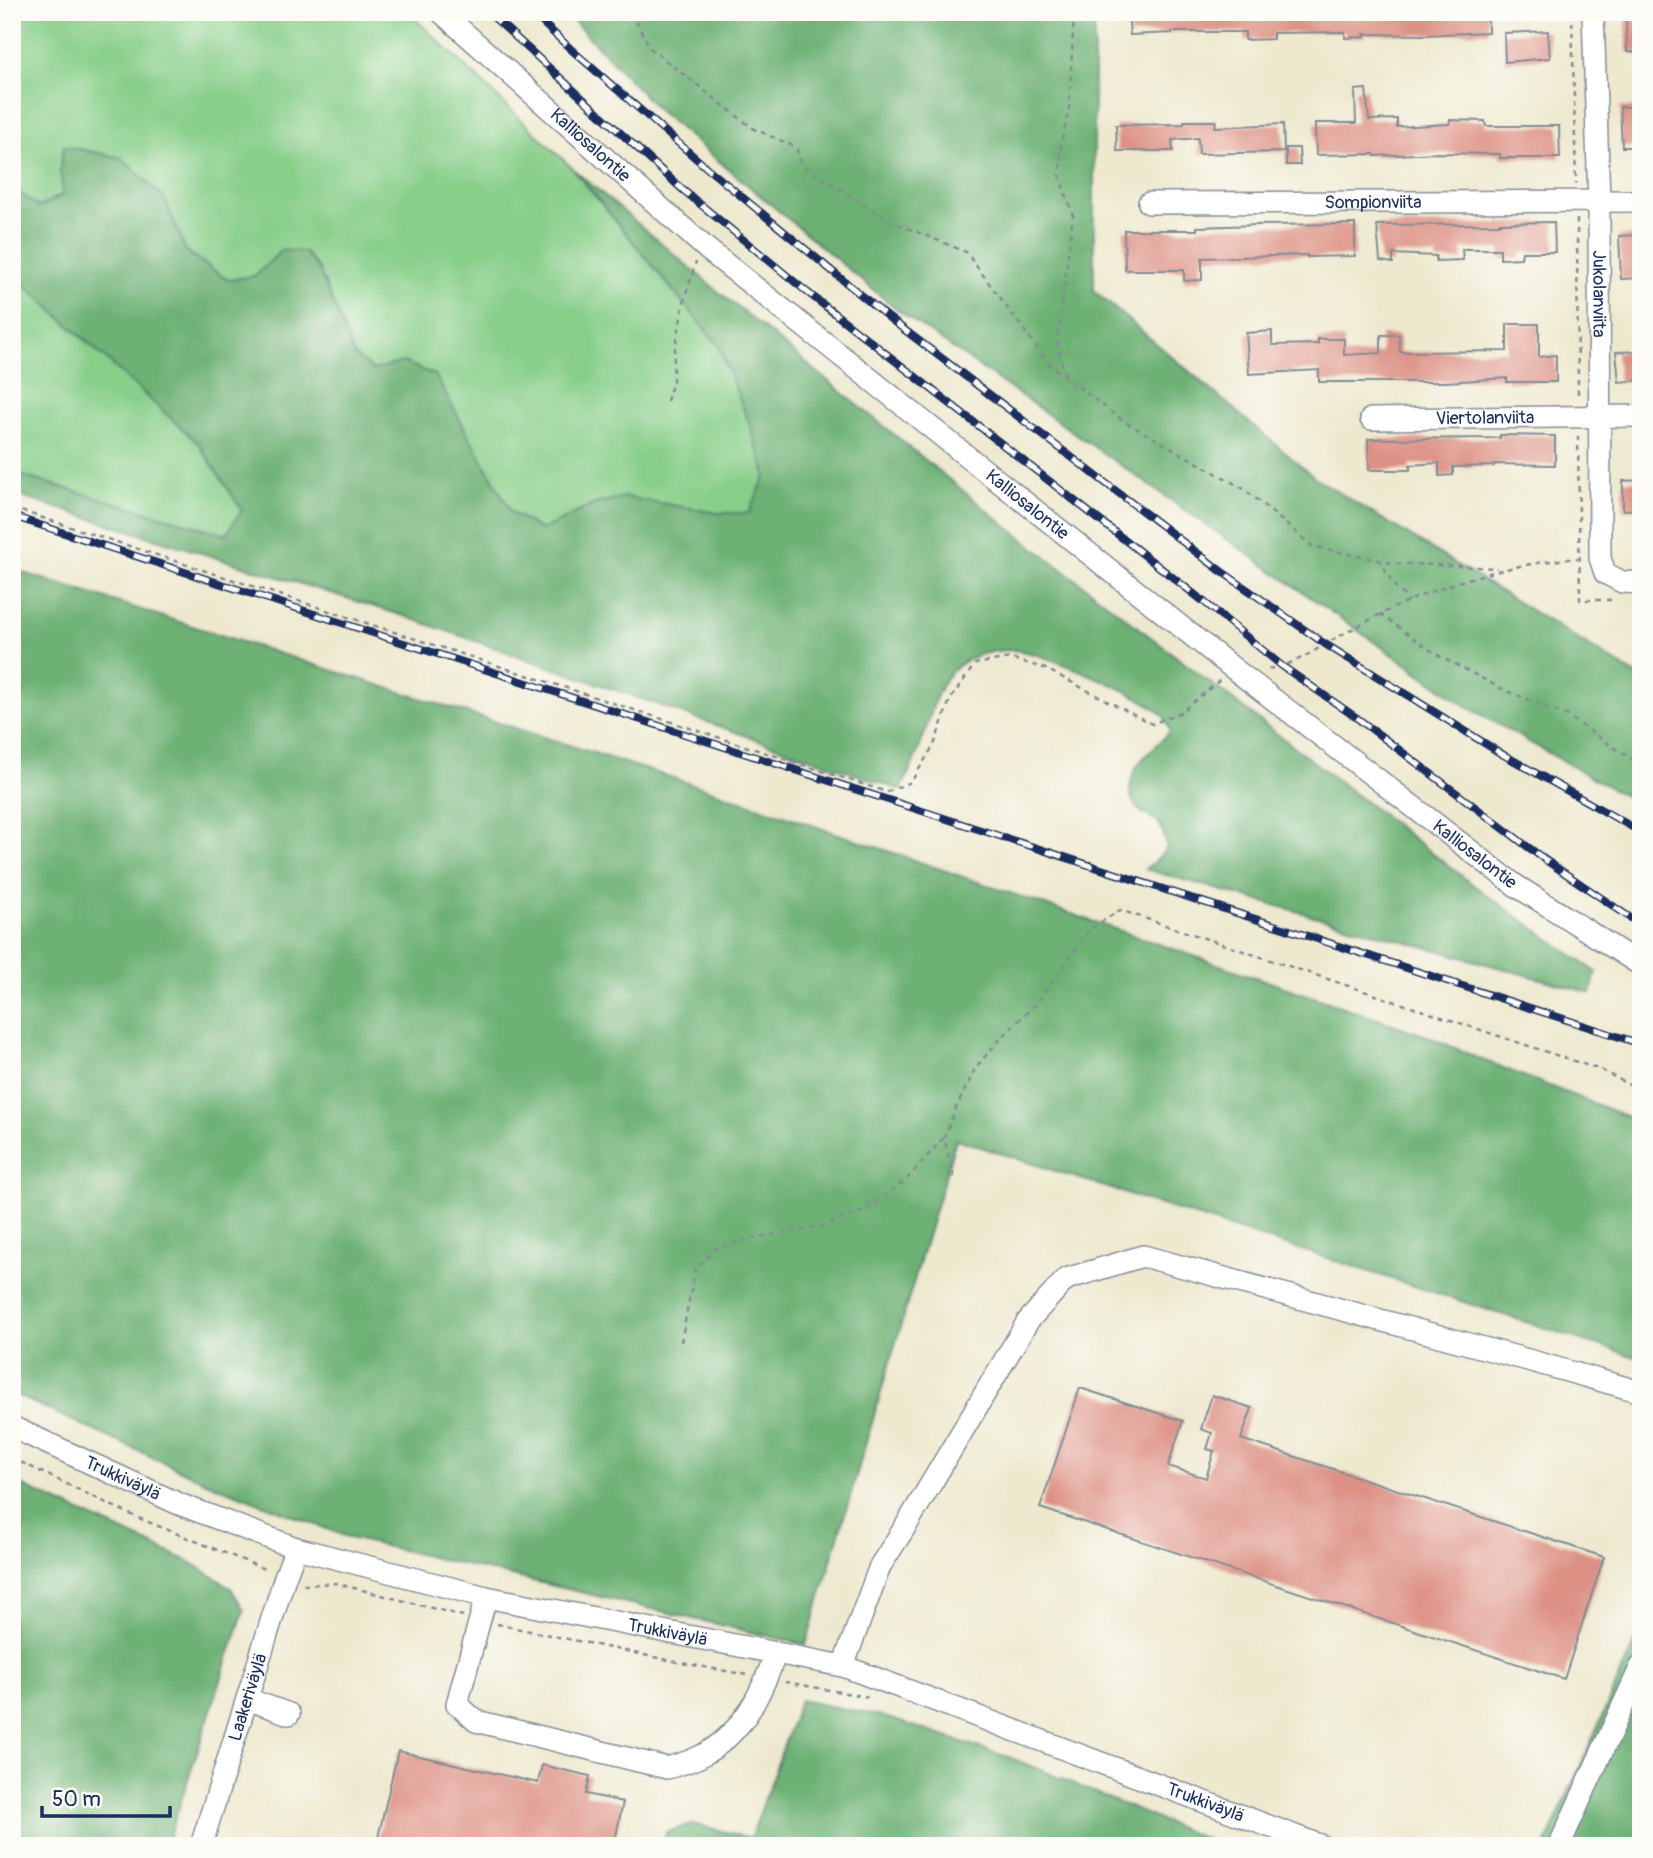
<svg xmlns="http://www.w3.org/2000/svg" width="1653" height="1858" font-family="Pangolin,sans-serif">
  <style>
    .green { fill: #87ce89; stroke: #517e74; stroke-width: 2 }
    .forest { fill: #6db175; stroke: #44706a; stroke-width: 2 }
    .building { fill: #dd9185 }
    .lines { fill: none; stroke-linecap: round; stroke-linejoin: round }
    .minor-casing { stroke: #848c96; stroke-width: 24 }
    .path { stroke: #848c96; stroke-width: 2.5; stroke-dasharray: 5 5; stroke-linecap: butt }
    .minor { stroke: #fff; stroke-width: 21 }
    .rail-casing { stroke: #1b2f5e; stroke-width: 8 }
    .rail { stroke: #fdfcf7; stroke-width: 5; stroke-dasharray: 16; stroke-linecap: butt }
    .labels { text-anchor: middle; stroke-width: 5; stroke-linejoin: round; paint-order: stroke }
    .street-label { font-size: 18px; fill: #1b2f5e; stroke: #fdfcf7 }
  </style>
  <rect width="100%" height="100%" fill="#fdfcf7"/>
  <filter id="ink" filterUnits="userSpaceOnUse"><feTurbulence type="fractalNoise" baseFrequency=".0143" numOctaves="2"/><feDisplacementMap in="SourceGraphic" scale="14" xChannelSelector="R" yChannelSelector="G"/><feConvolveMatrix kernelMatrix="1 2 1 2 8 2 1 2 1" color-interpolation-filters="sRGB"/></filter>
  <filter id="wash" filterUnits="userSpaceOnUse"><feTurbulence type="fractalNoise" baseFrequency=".00686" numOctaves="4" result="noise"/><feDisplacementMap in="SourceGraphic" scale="28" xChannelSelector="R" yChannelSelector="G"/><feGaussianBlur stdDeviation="1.57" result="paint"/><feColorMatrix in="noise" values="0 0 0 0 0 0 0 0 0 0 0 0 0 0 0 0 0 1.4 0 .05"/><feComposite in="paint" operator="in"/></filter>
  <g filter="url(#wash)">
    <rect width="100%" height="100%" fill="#ede8ce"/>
    <g class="green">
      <path d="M 12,12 L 408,12 L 573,169 L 718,345 L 750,425 L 766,475 L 749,513 L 717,513 L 624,497 L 595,504 L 542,530 L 511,512 L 435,375 L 403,362 L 373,370 L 354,355 L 319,269 L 282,250 L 255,276 L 228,280 L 186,251 L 165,199 L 121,158 L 64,146 L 60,169 L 63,194 L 39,207 L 12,188 Z"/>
      <path d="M 12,273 L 198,443 L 242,510 L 227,535 L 12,473 Z"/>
    </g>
    <g class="forest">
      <path d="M 565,12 L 1094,12 L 1094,291 L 1314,477 L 1641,678 L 1641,805 L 1469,708 L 895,308 L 660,112 Z"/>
      <path d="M 64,146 L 121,158 L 165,199 L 186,251 L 228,280 L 255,276 L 282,250 L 305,252 L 319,269 L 354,355 L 373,370 L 403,362 L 435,375 L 511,512 L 541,530 L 595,504 L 625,497 L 717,513 L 749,513 L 766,475 L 750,425 L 718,345 L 573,169 L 714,288 L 1005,525 L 1484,893 L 1596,972 L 1591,993 L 1145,869 L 1155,862 L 1167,848 C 1165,841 1163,828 1158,822 C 1152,817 1144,815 1139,810 C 1127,799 1129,781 1136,768 C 1145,753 1159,745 1170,731 C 1168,726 1166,720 1163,716 C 1149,696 1039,651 1014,650 C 992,650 971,654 954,669 C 935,687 931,717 922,741 C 916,758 908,774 901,790 L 404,616 L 12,494 L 12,473 L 226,535 L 242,510 L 198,443 L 12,273 L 12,188 L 39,207 L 63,195 L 60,169 Z"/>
      <path d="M 12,569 L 698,786 L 1430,1037 L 1475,1057 L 1641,1122 L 1641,1359 L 956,1139 L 806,1645 L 350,1538 L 211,1484 L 12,1393 Z"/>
      <path d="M 12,1481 L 190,1562 L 231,1588 L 244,1610 L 166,1846 L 12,1846 Z"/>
      <path d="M 1641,1628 L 1641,1846 L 1545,1846 Z"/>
      <path d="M 800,1700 L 882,1716 L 1014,1759 L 1222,1846 L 663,1846 L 666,1832 L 692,1824 L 751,1838 Z"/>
    </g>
    <g id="blocks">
      <g class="building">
        <path d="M 1128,12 L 1488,12 L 1488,32 L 1425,35 L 1364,34 L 1365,37 L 1345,38 L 1345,32 L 1273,33 L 1273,39 L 1245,40 L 1245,32 L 1172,32 L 1172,33 L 1130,35 Z"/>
        <path d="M 1626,14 L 1641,15 L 1641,52 L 1627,52 Z"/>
        <path d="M 1548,31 L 1550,58 L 1505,62 L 1504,33 Z"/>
        <path d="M 1366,89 L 1369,120 L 1397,119 L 1397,127 L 1449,124 L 1450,120 L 1485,121 L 1486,126 L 1559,126 L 1560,158 L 1500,158 L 1500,154 L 1436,153 L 1375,156 L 1374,154 L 1316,155 L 1315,123 L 1356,123 L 1355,90 Z"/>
        <path d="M 1620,107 L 1641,107 L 1641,147 L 1622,147 Z"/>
        <path d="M 1184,121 L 1216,121 L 1215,127 L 1283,124 L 1284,152 L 1199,154 L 1198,138 L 1172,140 L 1173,151 L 1117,151 L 1116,125 L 1184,124 Z"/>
        <path d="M 1286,148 L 1299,148 L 1300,165 L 1286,165 Z"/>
        <path d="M 1554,222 L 1555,252 L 1522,252 L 1521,258 L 1500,259 L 1500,249 L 1462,249 L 1463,260 L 1436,261 L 1436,256 L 1393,254 L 1393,263 L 1380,261 L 1377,225 L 1499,224 L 1499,223 Z"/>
        <path d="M 1355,224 L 1355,256 L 1307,257 L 1307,255 L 1202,258 L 1202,280 L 1184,281 L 1184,270 L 1125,270 L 1124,230 L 1197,230 L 1197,227 L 1258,225 Z"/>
        <path d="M 1641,235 L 1641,278 L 1621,279 L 1619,236 Z"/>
        <path d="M 1507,324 L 1539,324 L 1539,357 L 1556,355 L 1556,382 L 1507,382 L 1507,378 L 1446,382 L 1319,382 L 1319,370 L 1249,374 L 1246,333 L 1272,331 L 1272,345 L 1318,344 L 1318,339 L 1344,339 L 1344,355 L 1381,353 L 1381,335 L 1399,335 L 1400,352 L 1507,351 Z"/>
        <path d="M 1641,351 L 1641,380 L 1619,382 L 1616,352 Z"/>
        <path d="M 1500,435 L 1555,436 L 1555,465 L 1494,464 L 1494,466 L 1453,467 L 1453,475 L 1439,476 L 1439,463 L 1410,465 L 1410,470 L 1369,470 L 1368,439 L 1500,438 Z"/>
        <path d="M 1641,480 L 1641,509 L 1623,510 L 1623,481 Z"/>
        <path d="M 1080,1388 L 1183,1421 L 1168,1466 L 1206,1478 L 1214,1451 L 1207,1449 L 1212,1433 L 1201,1429 L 1212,1395 L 1252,1408 L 1241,1439 L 1604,1557 L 1564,1679 L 1040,1508 Z"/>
        <path d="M 398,1751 L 538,1783 L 542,1765 L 590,1776 L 586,1794 L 623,1802 L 614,1846 L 376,1846 Z"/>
      </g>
    </g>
  </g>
  <g filter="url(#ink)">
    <use href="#blocks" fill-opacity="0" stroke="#848c96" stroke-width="2"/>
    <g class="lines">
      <g class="minor-casing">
        <g id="minor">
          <path id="s1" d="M 441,12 L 707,249 L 1234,669 L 1515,885 L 1641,965"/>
          <path id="s2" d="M 1593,12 L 1599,201 L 1600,558 L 1605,573 L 1622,582 L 1641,583"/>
          <path id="s3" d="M 1149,203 L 1641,201"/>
          <path id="s4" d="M 1371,419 L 1641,416"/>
          <path id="s5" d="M 12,1427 L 179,1504 L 296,1548 L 486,1597 L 843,1666 L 1322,1846"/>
          <path d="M 486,1597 L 457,1704 L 476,1721 L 667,1768 C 678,1765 689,1762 699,1757 C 742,1735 760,1697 776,1653"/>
          <path d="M 843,1666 L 880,1566 L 907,1524 L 1028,1321 L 1066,1279 L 1143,1256 L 1528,1360 L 1641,1392"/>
          <path d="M 247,1699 L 289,1714"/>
          <path id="s6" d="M 201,1846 L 285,1577 L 296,1548"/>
          <path d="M 1559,1846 L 1641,1666"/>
        </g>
      </g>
      <g class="path">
        <path d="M 631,12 L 651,49 L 754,129 L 796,147 L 802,165 L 888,220 L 966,252 L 1049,364 L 1122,420 L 1244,489 L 1312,546 L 1392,563 L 1497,568"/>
        <path d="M 1572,12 L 1576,184"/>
        <path d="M 1577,219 L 1578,397"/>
        <path d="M 1065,375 L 1057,344 L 1073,216 L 1060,177 L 1061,143 L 1069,110 L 1074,12"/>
        <path d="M 667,401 L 673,381 L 674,354 L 685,297 L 696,262"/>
        <path d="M 1578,436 L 1580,600 L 1612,600"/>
        <path d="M 12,508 L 887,792 L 911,782 L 934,745 L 950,700 L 975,664 L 1010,658 L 1046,669 L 1152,724 L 1181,712 L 1220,680"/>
        <path d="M 1379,559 L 1394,585 L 1409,601"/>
        <path d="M 1380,614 L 1436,654 L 1500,688 L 1568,716 L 1619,751 L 1641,764"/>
        <path d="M 1268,669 C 1294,664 1304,657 1326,644 C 1342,634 1360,625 1377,616 C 1441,583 1510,563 1581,558"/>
        <path d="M 954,1177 L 944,1137 L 956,1108 L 976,1067 L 1002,1037 L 1037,1003 L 1089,930 L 1120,910 L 1601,1070 L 1641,1091"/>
        <path d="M 681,1342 L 695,1270 L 715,1249 L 754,1238 L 822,1226 L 864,1211 L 906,1180 L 944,1137"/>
        <path d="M 12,1458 L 136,1517 L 267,1570"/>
        <path d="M 303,1584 L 307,1585 L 335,1583 L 463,1616"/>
        <path d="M 497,1624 L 682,1663 L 748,1675"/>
        <path d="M 785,1682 L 868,1697"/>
      </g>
      <use href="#minor" class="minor"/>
      <g class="rail-casing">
        <g id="rail">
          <path d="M 488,12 L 683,190 L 807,292 L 1203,601 L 1282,666 L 1357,718 L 1544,859 L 1641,925"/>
          <path d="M 531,12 L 574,52 L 707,168 L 889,318 L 1221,571 L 1325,644 L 1502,754 L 1641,832"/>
          <path d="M 12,516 L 1641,1044"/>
        </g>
      </g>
      <use href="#rail" class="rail"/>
    </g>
  </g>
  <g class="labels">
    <g class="street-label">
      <text dy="6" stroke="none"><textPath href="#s1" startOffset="200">Kalliosalontie</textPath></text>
      <text dy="6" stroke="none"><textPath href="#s3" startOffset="224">Sompionviita</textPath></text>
      <text dy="6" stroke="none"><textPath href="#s2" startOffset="282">Jukolanviita</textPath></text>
      <text dy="6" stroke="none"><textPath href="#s4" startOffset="114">Viertolanviita</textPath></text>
      <text dy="6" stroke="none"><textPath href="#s1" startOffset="766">Kalliosalontie</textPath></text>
      <text dy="6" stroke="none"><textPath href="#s1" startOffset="1334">Kalliosalontie</textPath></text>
      <text dy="6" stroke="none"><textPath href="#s5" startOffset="122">Trukkiväylä</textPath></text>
      <text dy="6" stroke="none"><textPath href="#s5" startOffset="690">Trukkiväylä</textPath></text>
      <text dy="6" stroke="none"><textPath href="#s6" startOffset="156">Laakeriväylä</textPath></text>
      <text dy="6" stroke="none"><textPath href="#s5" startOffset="1256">Trukkiväylä</textPath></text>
    </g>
  </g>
  <rect width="1653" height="1858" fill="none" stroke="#fdfcf7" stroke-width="42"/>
  <path d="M42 1806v10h128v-10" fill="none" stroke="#1b2f5e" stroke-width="3.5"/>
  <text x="52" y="1806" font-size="21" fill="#1b2f5e" stroke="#fdfcf7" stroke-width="5" paint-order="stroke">50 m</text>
</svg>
